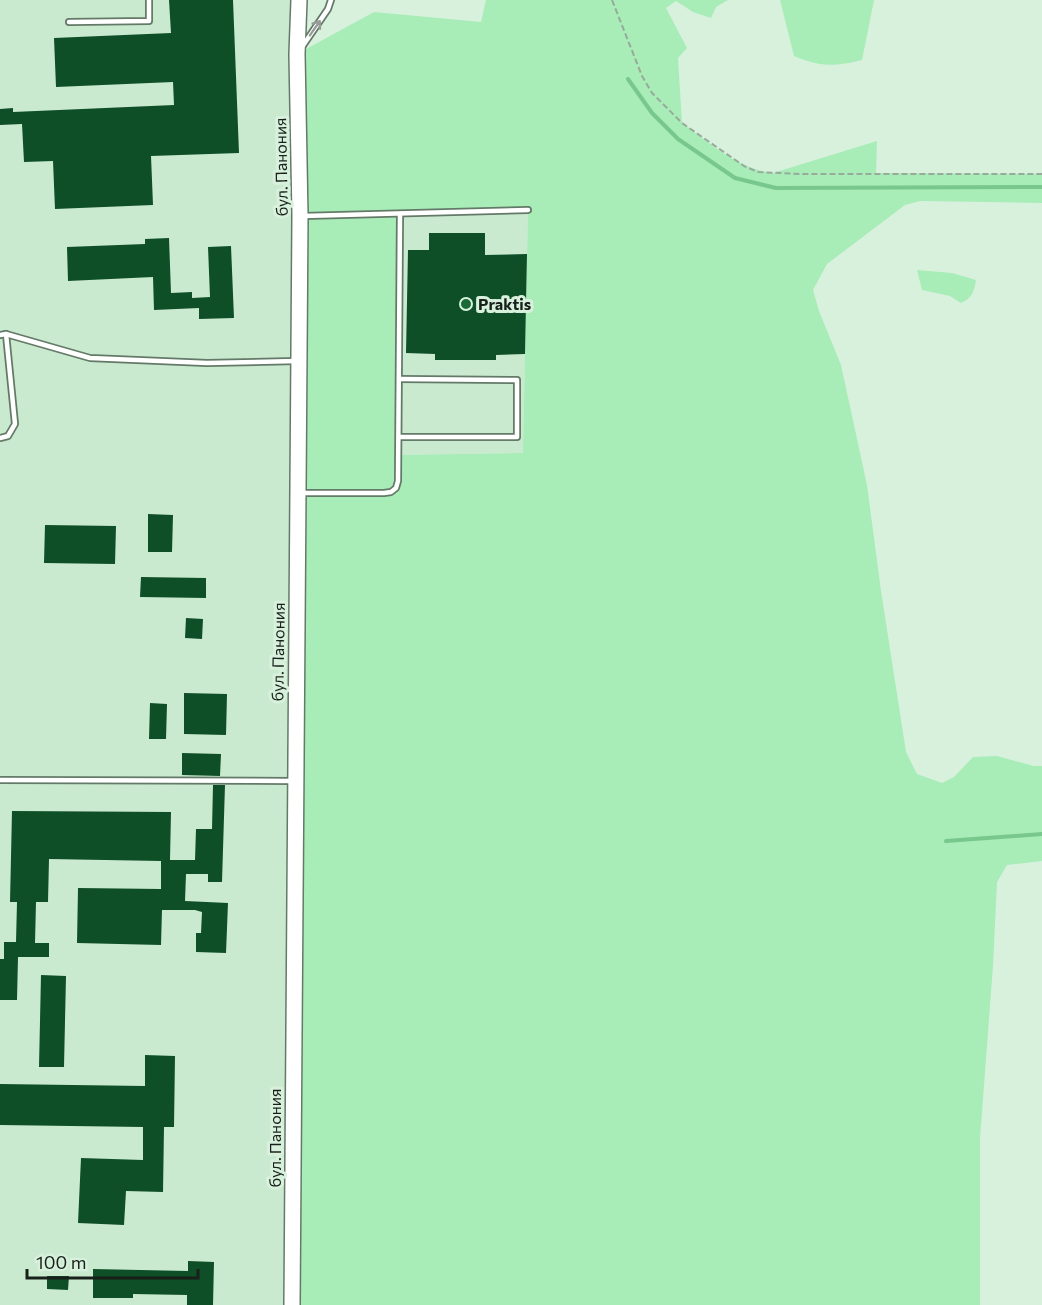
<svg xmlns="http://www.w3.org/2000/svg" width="1042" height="1305" font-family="Commissioner,sans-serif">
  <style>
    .built { fill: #caead0 }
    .green { fill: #a8ecb8; fill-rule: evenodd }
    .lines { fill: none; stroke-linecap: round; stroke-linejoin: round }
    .stream { stroke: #78c88d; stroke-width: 4 }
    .building { fill: #0e4f27 }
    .service-casing { stroke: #647a68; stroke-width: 8 }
    .primary-casing { stroke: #647a68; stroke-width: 18 }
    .path { stroke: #97aa9b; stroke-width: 2; stroke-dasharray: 6 3; stroke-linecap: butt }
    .service { stroke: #fff; stroke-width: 4.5 }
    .primary { stroke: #fff; stroke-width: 15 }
    .oneway { stroke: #979b98 }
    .poi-dot { fill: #1c6938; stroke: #d8f1dd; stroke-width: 2 }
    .labels { text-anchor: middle; stroke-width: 6; stroke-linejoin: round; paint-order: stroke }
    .street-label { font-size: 16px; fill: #172019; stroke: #d8f1dd }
    .poi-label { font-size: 16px; font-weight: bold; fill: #172019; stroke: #d8f1dd; text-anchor: start }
  </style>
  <rect width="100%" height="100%" fill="#d8f1dd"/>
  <g class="built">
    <path d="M 0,0 L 299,0 L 292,1305 L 0,1305 Z"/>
    <path d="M 528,210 L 523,453 L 398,455 L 400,214 Z"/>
  </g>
  <g class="green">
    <path d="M 486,0 L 728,0 L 716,7 L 711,18 L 693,12 L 676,1 L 666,8 L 687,48 L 678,58 L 682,123 C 710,143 738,169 773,173 L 877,141 L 876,173 L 1042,174 L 1042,203 L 920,201 L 905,205 L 827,264 L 813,290 L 819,311 L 841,365 L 867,485 L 881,591 L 906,752 L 917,774 L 942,783 L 954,777 L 973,757 L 997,756 L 1034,766 L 1042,766 L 1042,861 L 1007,865 L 997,882 L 993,966 L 980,1138 L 980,1305 L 292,1305 L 297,54 L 374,12 L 481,22 ZM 528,211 L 523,453 L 398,455 L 400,215 Z"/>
    <path d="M 780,0 L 874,0 L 862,60 C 834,67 821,67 794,56 Z"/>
    <path d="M 917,270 L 952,273 L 976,280 C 974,292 972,298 961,303 L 950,296 L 922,290 Z"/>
  </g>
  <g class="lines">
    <g class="stream">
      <path d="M 628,79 L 652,113 L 678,139 L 735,178 L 776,188 L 1042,187"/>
      <path d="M 946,841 L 1042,834"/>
    </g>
  </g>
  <g class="building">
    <path d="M 169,0 L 233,0 L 239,153 L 151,156 L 153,205 L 55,209 L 53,161 L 24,162 L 22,124 L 0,125 L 0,109 L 13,108 L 13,112 L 174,105 L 173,82 L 56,87 L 54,38 L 171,33 Z"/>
    <path d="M 429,233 L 485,233 L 485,255 L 527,254 L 525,354 L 496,355 L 496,360 L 435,360 L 435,354 L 406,353 L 408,250 L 429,250 Z"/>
    <path d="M 169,238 L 171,293 L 192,292 L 192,298 L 210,297 L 208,247 L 231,246 L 234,318 L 199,319 L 199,308 L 154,310 L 153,277 L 68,281 L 67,247 L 145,244 L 145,239 Z"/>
    <path d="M 148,514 L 173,515 L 172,552 L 148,552 Z"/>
    <path d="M 45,525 L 116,526 L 115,564 L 44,563 Z"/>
    <path d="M 141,577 L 206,578 L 206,598 L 140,597 Z"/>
    <path d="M 186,618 L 203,619 L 202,639 L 185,638 Z"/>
    <path d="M 184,693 L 227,694 L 226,735 L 184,734 Z"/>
    <path d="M 150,703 L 167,704 L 166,739 L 149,739 Z"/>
    <path d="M 182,753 L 221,754 L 220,776 L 182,775 Z"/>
    <path d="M 213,785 L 225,785 L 222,882 L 208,882 L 208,874 L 186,874 L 185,901 L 228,903 L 226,953 L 196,952 L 196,933 L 201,933 L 202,912 L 195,910 L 162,910 L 161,945 L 77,943 L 78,888 L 161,889 L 161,861 L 49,859 L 48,902 L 36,902 L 35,943 L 49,943 L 49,957 L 18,957 L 17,1000 L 0,1000 L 0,959 L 4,959 L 4,942 L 16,942 L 17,902 L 10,902 L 12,811 L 171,812 L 170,860 L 195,860 L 196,829 L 212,829 Z"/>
    <path d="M 41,975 L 66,976 L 64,1067 L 39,1067 Z"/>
    <path d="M 145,1055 L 175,1056 L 174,1127 L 164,1127 L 163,1192 L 126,1191 L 124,1225 L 78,1223 L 81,1158 L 143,1160 L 143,1127 L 0,1125 L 0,1084 L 145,1086 Z"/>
    <path d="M 188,1261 L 214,1262 L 213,1305 L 187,1305 L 187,1295 L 133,1294 L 133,1298 L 93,1298 L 93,1269 L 188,1271 Z"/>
    <path d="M 47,1276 L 69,1276 L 68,1290 L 47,1289 Z"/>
  </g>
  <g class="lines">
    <g class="service-casing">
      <g id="service">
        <path d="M 69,22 L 149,21 L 149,0"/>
        <path d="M 302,47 L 328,9 L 331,0"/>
        <path d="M 303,216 L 528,210"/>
        <path d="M 0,335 L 6,334 L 90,358 L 207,363 L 297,361"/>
        <path d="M 399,379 L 517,380 L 517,437 L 399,437"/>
        <path d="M 0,438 L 8,436 L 15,424 L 6,334"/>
        <path d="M 301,493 L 384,493 L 391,492 L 396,488 L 398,481 L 400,214"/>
        <path d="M 0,780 L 293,781"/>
      </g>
    </g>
    <g class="primary-casing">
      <path id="primary" d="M 292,1305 L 300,216 L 297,54 L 299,0"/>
    </g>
    <path class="path" d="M 612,0 L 642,76 L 652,93 L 682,123 L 744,166 L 758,172 L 800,174 L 1042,174"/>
    <use href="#service" class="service"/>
    <use href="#primary" class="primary"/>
  </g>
  <defs><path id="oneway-shaft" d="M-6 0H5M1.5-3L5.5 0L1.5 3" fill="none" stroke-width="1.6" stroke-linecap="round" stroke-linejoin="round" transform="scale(1.5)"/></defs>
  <use class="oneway" href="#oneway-shaft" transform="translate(315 28) rotate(-55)"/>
  <circle class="poi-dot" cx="466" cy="304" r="6"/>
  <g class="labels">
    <g class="street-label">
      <text transform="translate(281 167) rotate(-91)" y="6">бул. Панония</text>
      <text transform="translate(278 652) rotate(-89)" y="6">бул. Панония</text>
      <text transform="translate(275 1138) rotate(-90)" y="6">бул. Панония</text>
    </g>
    <g class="poi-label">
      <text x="478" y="310">Praktis</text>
    </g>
  </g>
  <path d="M27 1269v9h171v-9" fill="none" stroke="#172019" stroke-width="3"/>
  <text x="36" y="1269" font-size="18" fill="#172019" stroke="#d8f1dd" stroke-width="4.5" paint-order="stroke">100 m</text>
</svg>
